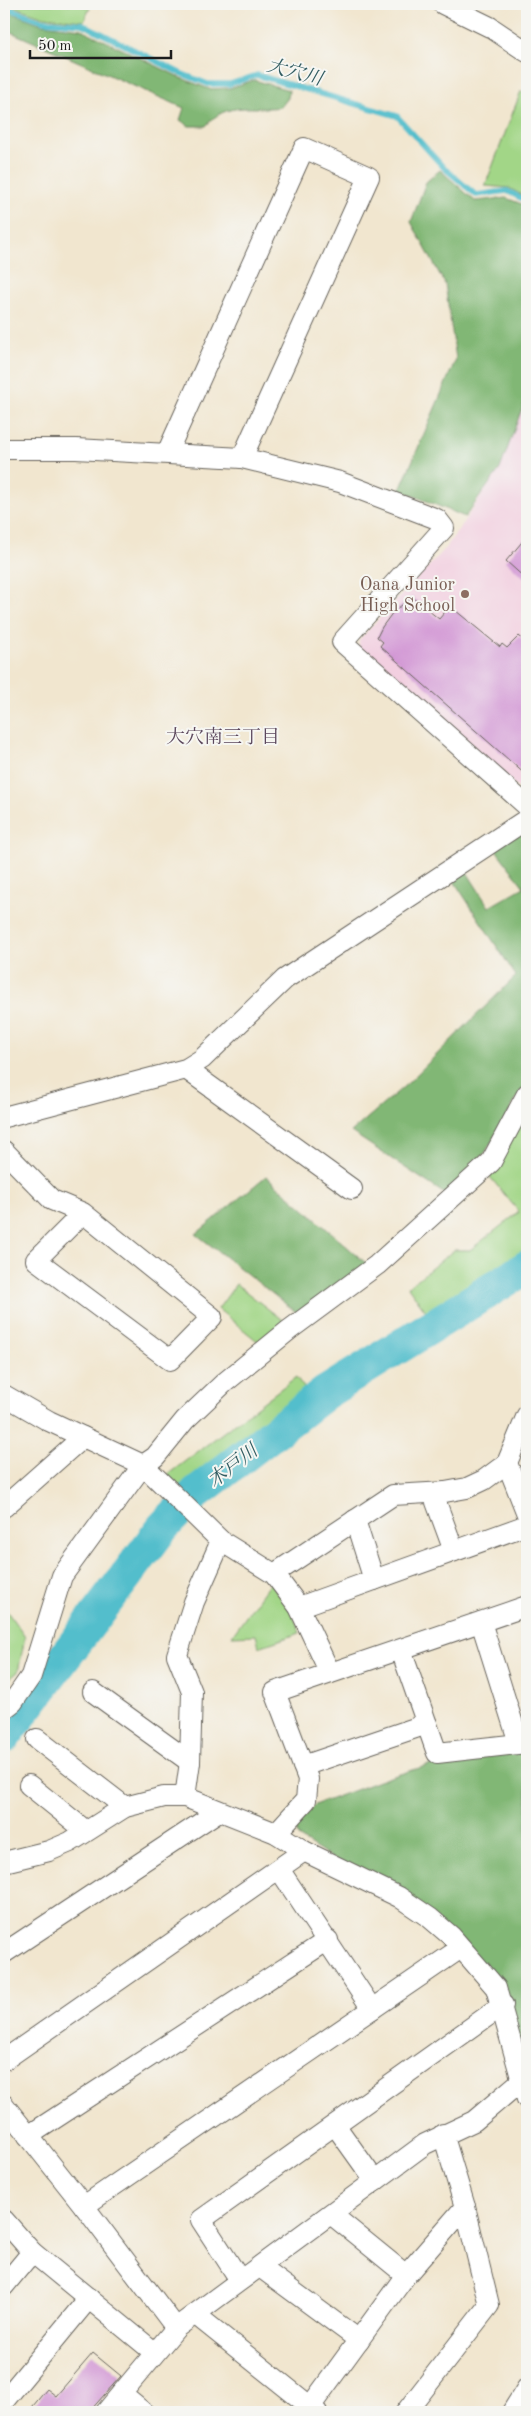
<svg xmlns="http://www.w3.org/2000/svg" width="531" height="2416" font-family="'Old Standard TT','Noto Serif JP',serif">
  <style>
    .built { fill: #f2cfe0 }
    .green { fill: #a2d687; stroke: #5f7952 }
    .forest { fill: #81b774; stroke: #4e6a48 }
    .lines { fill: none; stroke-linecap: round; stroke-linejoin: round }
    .stream { stroke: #52becc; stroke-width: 5.5 }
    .river { stroke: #52becc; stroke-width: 34 }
    .building { fill: #d399d5 }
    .minor-casing { stroke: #67635b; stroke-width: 22 }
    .minor { stroke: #fff; stroke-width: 20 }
    .education-dot { fill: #8d6e63; stroke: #f6f6f2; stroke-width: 2 }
    .labels { text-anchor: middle; stroke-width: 4; stroke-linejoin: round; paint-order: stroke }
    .education-label { font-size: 18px; fill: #785e54; stroke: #f6f6f2; text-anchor: end }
    .water-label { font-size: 19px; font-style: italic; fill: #325d62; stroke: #f6f6f2 }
    .neighbourhood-label { font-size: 19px; fill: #5c485d; stroke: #f6f6f2 }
  </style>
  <rect width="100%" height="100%" fill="#f6f6f2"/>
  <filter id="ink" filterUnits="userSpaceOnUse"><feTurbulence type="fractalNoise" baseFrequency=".02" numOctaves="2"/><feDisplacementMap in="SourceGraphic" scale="10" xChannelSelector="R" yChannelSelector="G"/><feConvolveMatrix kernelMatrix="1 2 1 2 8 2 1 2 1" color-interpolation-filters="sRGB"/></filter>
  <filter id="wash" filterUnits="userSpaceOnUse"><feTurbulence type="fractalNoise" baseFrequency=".0096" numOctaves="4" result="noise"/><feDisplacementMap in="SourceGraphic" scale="20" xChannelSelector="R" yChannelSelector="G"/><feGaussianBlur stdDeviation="1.12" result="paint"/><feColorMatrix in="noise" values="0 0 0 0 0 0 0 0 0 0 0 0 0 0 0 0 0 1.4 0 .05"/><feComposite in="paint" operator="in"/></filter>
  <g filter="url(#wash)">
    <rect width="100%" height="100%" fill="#f1e6cf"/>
    <path class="built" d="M 527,395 L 527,796 L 359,649 L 359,640 L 445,549 L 500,469 Z"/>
    <g class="green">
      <path d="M 6,4 L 77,4 L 90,8 L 84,21 L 44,17 Z"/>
      <path d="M 521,91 L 527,93 L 527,198 L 509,188 L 485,186 Z"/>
      <path d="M 527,1105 L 527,1250 L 517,1261 L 428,1314 L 408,1287 L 454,1250 L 470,1250 L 519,1212 L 490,1177 Z"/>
      <path d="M 236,1284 L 285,1322 L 261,1344 L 218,1309 Z"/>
      <path d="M 296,1377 L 312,1398 L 186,1491 L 167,1475 Z"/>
      <path d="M 270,1583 L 293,1614 L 300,1633 L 259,1647 L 256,1635 L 232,1636 Z"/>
      <path d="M 4,1607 L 25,1637 L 18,1672 L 4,1683 Z"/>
    </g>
    <g class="forest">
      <path d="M 4,10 L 42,24 L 81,29 L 181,78 L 209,89 L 230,88 L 254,80 L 289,90 L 288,98 L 281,107 C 254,111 226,100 206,126 L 189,126 L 180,120 L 184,108 L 4,29 Z"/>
      <path d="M 440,170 L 475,201 L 506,198 L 527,206 L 527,395 L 500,469 L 465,517 L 400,490 L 456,359 L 445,284 L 411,222 L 426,182 Z"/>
      <path d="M 527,826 L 527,1081 L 485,1153 L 445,1194 L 351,1132 L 408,1083 L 516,976 L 450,875 L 463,866 L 489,907 L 524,887 L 493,846 Z"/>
      <path d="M 266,1176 L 367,1264 L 301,1316 L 196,1234 Z"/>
      <path d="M 527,1750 L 527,2053 L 521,2051 L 465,1942 L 298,1837 L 295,1827 L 315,1805 L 387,1778 L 442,1761 Z"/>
    </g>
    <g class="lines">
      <path class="stream" d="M 4,7 L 44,21 L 83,24 L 180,73 L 208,84 L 230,84 L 257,75 L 397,116 L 444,168 L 476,195 L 507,191 L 527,201"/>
      <path class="river" d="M 4,1737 L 163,1527 L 196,1493 L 325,1393 L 527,1267"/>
    </g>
    <g id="blocks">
      <g class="building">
        <path d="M 527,536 L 527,580 L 506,561 Z"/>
        <path d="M 412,597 L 439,619 L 450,606 L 500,647 L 502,644 L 507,648 L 519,636 L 527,643 L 527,776 L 380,646 L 383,642 L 377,637 L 382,627 L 393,612 Z"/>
        <path d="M 93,2353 L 121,2376 L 89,2412 L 28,2412 L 47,2389 L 56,2396 Z"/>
      </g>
    </g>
  </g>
  <g filter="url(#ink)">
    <use href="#blocks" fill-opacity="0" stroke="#67635b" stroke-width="1"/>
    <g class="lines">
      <g class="minor-casing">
        <g id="minor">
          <path d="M 443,4 L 490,27 L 527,52"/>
          <path d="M 4,449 L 76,449 L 242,458 L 340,482 L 437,519 L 444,528 L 342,642 L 527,806"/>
          <path d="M 167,453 L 304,148 L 369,177 L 242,458"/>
          <path d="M 186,1069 L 352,1189"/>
          <path d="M 4,1117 L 186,1069 L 202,1059 L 285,979 L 527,819"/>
          <path d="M 4,1151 L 52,1200 L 83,1213 L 212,1317 L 170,1360 L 36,1260 L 83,1213"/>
          <path d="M 4,1395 L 49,1421 L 143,1465 L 221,1541 L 274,1574 L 299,1607 L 330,1673"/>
          <path d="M 507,1463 L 527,1514"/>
          <path d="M 436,1502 L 454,1551"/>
          <path d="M 4,1507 L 83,1437"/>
          <path d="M 355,1520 L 374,1580"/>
          <path d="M 274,1574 L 393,1495 L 445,1492 L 467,1488 L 484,1480 L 507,1463 L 527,1415"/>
          <path d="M 299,1607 L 527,1525"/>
          <path d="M 481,1622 L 519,1743"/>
          <path d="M 401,1650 L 437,1753 L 527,1743"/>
          <path d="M 93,1692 L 190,1762"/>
          <path d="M 4,1709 L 13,1702 L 31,1676 L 62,1576 L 143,1465 L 155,1457 L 185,1420 L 224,1383 L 289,1330 L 377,1265 L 491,1162 L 527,1094"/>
          <path d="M 37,1739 L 125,1807"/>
          <path d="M 303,1766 L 427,1724"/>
          <path d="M 29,1785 L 86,1831"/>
          <path d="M 185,1797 L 190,1762 L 192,1692 L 177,1655 L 194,1602 L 221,1541"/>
          <path d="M 276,1833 L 306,1800 L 308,1779 L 275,1692 L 527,1606"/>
          <path d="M 4,1862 L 49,1851 L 70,1842 L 125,1807 L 164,1797 L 185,1797 L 276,1833 L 304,1851 L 399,1897 L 430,1918 L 451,1936 L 496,1988 L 527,2099"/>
          <path d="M 279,1869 L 372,2009"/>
          <path d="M 4,1953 L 219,1811"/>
          <path d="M 4,2060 L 304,1851"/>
          <path d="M 4,2105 L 84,2206 L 176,2328"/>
          <path d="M 335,2125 L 375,2181"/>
          <path d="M 28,2136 L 328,1940"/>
          <path d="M 84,2206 L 461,1948"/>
          <path d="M 331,2214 L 406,2275"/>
          <path d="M 4,2220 L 32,2252 L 154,2352"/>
          <path d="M 260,2267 L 359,2340"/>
          <path d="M 240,2280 L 201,2220 L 503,2005"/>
          <path d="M 4,2286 L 32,2252"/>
          <path d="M 196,2315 L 317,2412"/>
          <path d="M 121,2394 L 143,2412"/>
          <path d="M 4,2401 L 89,2298"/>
          <path d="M 310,2407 L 406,2275 L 465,2207"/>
          <path d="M 106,2412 L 176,2328 L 425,2144 L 474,2121 L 527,2076"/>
          <path d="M 406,2412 L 489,2305 L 465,2207 L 443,2134"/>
          <path d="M 512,2412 L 527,2388"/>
        </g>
      </g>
      <use href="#minor" class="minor"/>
    </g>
  </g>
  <circle class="education-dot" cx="465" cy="594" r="5"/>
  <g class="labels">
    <g class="education-label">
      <text x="455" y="590">Oana Junior<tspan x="455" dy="21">High School</tspan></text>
    </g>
    <g class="water-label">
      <text transform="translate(295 71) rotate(15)" y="7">大穴川</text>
      <text transform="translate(232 1465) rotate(-38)" y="7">木戸川</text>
    </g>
    <g class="neighbourhood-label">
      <text x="223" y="743">大穴南三丁目</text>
    </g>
  </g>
  <rect width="531" height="2416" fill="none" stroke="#f6f6f2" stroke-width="20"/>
  <path d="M30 50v8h141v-8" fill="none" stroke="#1c1c1c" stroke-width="2.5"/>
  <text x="38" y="50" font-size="15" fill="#1c1c1c" stroke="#f6f6f2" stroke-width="4" paint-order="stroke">50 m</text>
</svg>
